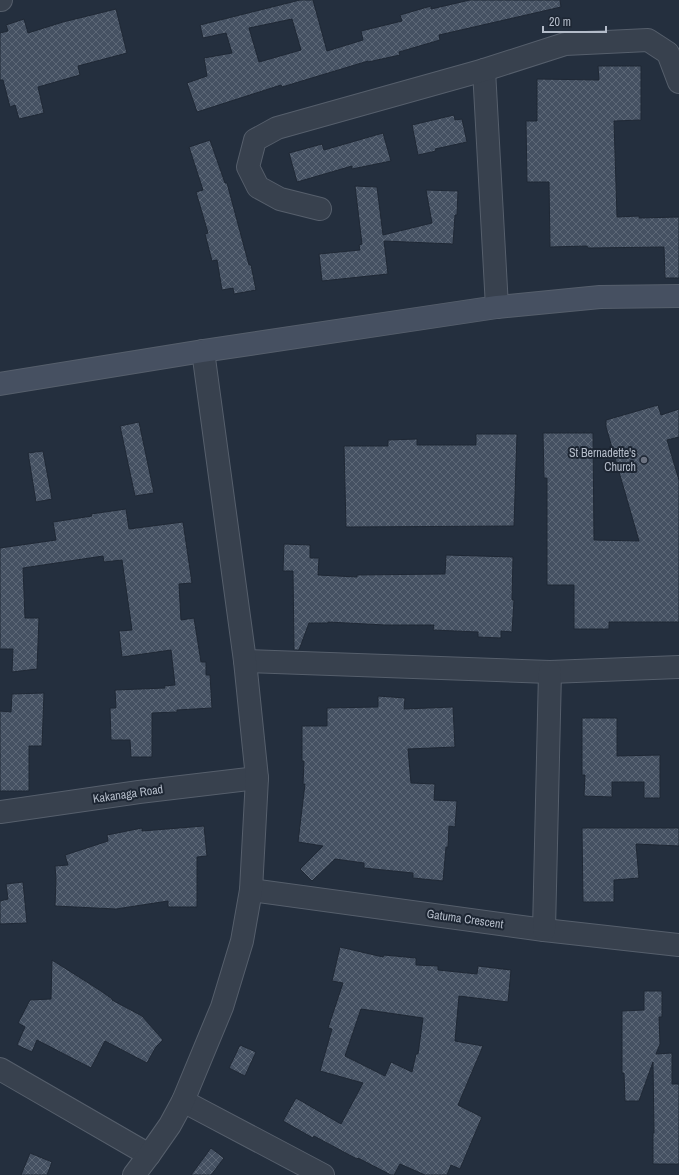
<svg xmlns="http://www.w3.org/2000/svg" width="679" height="1175" font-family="'Archivo Narrow',sans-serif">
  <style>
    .building { fill: url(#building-cross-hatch); stroke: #1f2835; fill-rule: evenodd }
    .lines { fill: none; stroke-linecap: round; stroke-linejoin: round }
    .street-casing { stroke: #565f6c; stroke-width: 24 }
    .secondary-casing { stroke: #565f6c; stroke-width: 24 }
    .street { stroke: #38414e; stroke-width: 22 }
    .secondary { stroke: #465061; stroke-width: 22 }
    .worship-dot { fill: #6b7280; stroke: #1d2633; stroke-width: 1.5 }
    .labels { text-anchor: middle; stroke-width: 4; stroke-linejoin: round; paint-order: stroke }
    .poi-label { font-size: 12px; fill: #b4bcc9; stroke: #1d2633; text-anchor: end }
    .street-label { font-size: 12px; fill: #b4bcc9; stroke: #1d2633 }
  </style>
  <defs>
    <pattern id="building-cross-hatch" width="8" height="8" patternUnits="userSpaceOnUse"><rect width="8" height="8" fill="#455162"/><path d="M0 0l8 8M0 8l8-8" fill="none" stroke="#5d6877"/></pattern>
  </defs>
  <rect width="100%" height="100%" fill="#242f3e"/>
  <g class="building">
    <path d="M 300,0 L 313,0 L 327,51 L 363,40 L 361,31 L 402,21 L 400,15 L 431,6 L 431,9 L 470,0 L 560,0 L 561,7 L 439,35 L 440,40 L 399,52 L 400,55 L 368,62 L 368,61 L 282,87 L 281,85 L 197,112 L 187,83 L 207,76 L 204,58 L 232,53 L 226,33 L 203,38 L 200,25 ZM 292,19 L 301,50 L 259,62 L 249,28 Z"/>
    <path d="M 116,9 L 127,53 L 78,66 L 80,75 L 38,87 L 44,113 L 19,119 L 15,105 L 10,107 L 3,80 L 0,80 L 0,33 L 8,31 L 6,25 L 24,19 L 28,33 L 63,22 Z"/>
    <path d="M 598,66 L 641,66 L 641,120 L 614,121 L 617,217 L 639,216 L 639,218 L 679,217 L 679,278 L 665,278 L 664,247 L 588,248 L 587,246 L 550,247 L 549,182 L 527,182 L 526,121 L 537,121 L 537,79 L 599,80 Z"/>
    <path d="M 454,115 L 455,120 L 462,119 L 467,142 L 435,149 L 436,151 L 418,155 L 412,125 Z"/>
    <path d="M 383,133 L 391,161 L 352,169 L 352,166 L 297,182 L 289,153 L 322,144 L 324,150 Z"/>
    <path d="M 210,140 L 225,183 L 227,183 L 249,265 L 251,265 L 256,290 L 234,294 L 233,288 L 222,290 L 217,260 L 212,261 L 205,234 L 208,233 L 196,192 L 203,190 L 189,147 Z"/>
    <path d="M 355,186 L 377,187 L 383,235 L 432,223 L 426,190 L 458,191 L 457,215 L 455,215 L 453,244 L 384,241 L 388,274 L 322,281 L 319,254 L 360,250 L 359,245 L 362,244 Z"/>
    <path d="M 658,405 L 661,415 L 679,409 L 679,437 L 667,440 L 679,480 L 679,622 L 609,622 L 609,629 L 574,629 L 574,585 L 547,585 L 547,478 L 544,478 L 543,433 L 593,433 L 594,540 L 639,541 L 606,427 L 606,420 Z"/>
    <path d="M 139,422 L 154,493 L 135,496 L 120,426 Z"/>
    <path d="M 476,434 L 517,434 L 514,526 L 346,527 L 344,446 L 388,446 L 388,440 L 417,439 L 417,445 L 476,445 Z"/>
    <path d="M 43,451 L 52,499 L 36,502 L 28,453 Z"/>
    <path d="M 126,509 L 129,529 L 183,522 L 192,583 L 179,584 L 181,620 L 194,618 L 201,662 L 206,662 L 206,675 L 210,675 L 212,708 L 177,710 L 177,712 L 152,713 L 152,757 L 131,757 L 130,740 L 111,740 L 110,708 L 116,708 L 115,690 L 165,688 L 164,686 L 175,685 L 171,650 L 122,657 L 119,631 L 132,630 L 122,560 L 104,562 L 103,556 L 23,568 L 25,618 L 39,618 L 37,669 L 12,672 L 13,649 L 0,649 L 0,548 L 56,540 L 53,522 L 92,516 L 91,514 Z"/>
    <path d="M 284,544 L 310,545 L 310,558 L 319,558 L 318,575 L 357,577 L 357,575 L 445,574 L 446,555 L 513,557 L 512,600 L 514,600 L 512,632 L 501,631 L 501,638 L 478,637 L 478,632 L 433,630 L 434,625 L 385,625 L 328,622 L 328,623 L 309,623 L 299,650 L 294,650 L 293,571 L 283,571 Z"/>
    <path d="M 44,693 L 42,746 L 29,746 L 29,791 L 0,791 L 0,711 L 11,712 L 12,694 Z"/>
    <path d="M 378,696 L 405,698 L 404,709 L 453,707 L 455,747 L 408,749 L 411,783 L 435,784 L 434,800 L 457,801 L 455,827 L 449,826 L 448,847 L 446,847 L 443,881 L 413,878 L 413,873 L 364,868 L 364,863 L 335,859 L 312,881 L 300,869 L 323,846 L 298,842 L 305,784 L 303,784 L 304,761 L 302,761 L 302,726 L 327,726 L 327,708 L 378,707 Z"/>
    <path d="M 582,718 L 617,718 L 617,756 L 660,755 L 660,798 L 644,798 L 644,782 L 612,782 L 612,797 L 584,796 L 585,775 L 582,775 Z"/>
    <path d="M 204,826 L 207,856 L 197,857 L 197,907 L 168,907 L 168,901 L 116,909 L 55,906 L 56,879 L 55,866 L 68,865 L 65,855 L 108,841 L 107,835 L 142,828 L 142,831 Z"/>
    <path d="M 582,828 L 679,828 L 679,846 L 636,844 L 639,878 L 614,880 L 614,902 L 583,902 Z"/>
    <path d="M 23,882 L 27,923 L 0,924 L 0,901 L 8,899 L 6,884 Z"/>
    <path d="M 340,947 L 383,957 L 384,955 L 416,958 L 416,965 L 438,966 L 438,970 L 477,974 L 478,966 L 511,970 L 508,1002 L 459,996 L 455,1041 L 483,1046 L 458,1105 L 482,1117 L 460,1169 L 451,1165 L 447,1175 L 425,1175 L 400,1164 L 394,1175 L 391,1175 L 358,1158 L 357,1159 L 314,1136 L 313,1138 L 283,1121 L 296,1098 L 341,1124 L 363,1083 L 320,1071 L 332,1029 L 328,1028 L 343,983 L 332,981 ZM 361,1009 L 423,1018 L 418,1054 L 416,1054 L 412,1072 L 391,1062 L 385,1076 L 345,1056 Z"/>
    <path d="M 52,960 L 101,991 L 112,999 L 112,1000 L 142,1016 L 163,1040 L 156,1047 L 147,1063 L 105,1041 L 91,1068 L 37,1040 L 32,1052 L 17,1045 L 25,1027 L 18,1023 L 30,1000 L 51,999 Z"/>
    <path d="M 644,991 L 662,991 L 662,1017 L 659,1017 L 660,1044 L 656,1054 L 672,1053 L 672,1084 L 679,1084 L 679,1164 L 653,1164 L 653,1133 L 654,1133 L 653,1062 L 639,1101 L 625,1101 L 624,1073 L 622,1073 L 622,1011 L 644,1010 Z"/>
    <path d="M 240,1045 L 256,1052 L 245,1076 L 229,1068 Z"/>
    <path d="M 211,1148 L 224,1158 L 211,1175 L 191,1175 Z"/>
    <path d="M 30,1153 L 52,1162 L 47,1175 L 21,1175 Z"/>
  </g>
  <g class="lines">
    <g class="street-casing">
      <g id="street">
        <path d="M 0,0 L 1,0"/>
        <path d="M 484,70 L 497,307"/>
        <path d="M 320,209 L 280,199 L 258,187 L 248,167 L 255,140 L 277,128 L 484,70 L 565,44 L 648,40 L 668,53 L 679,82"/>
        <path d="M 245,661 L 550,672 L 679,667"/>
        <path d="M 0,812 L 139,792 L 257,778"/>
        <path d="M 251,890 L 544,930 L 679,945"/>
        <path d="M 544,930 L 550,672"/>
        <path d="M 0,1069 L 149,1155"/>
        <path d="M 183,1101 L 323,1175"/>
        <path d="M 134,1175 L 149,1155 L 170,1125 L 183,1101 L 222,1007 L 242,941 L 251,890 L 257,778 L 245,661 L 203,351"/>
      </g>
    </g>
    <g class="secondary-casing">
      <path id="secondary" d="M 0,384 L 203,351 L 497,307 L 600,297 L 679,296"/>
    </g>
    <use href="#street" class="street"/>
    <use href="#secondary" class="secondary"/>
  </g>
  <circle class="worship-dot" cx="644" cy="460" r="4"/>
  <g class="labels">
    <g class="poi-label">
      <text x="636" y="457">St Bernadette's<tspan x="636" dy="14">Church</tspan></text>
    </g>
    <g class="street-label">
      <text transform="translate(128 794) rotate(-8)" y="4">Kakanaga Road</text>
      <text transform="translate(465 919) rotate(8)" y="4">Gatuma Crescent</text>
    </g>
  </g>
  <path d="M543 26v6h63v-6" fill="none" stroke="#b4bcc9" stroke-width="2"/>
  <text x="549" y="26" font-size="12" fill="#b4bcc9" stroke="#1d2633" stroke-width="3" paint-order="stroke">20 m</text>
</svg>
